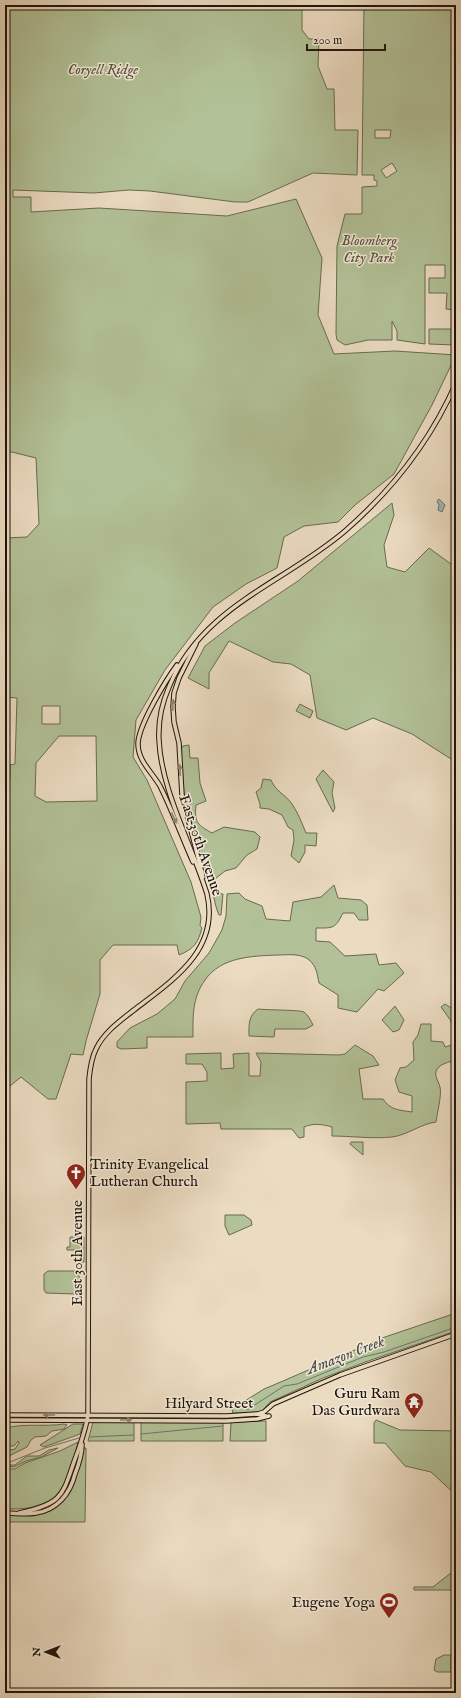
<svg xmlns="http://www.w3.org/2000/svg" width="461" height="1698" font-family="'IM FELL English',serif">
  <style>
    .green { fill: #b2c197; stroke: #686a51; fill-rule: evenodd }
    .water { fill: #98bbb6; stroke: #687872 }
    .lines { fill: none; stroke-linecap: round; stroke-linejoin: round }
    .stream { stroke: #687872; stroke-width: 1 }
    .major-casing { stroke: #1f140b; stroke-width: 5.5 }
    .major { stroke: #ebdbc1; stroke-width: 3.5 }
    .oneway { fill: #8f816f }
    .labels { text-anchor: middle; stroke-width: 3; stroke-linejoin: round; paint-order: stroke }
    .park-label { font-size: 15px; font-style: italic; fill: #52513c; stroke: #f2e8d7 }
    .street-label { font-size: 15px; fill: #1f140b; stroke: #f2e8d7 }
    .poi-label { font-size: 15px; fill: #1f140b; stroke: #f2e8d7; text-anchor: end }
    .water-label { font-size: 16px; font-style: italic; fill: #494e47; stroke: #f2e8d7 }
  </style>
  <rect width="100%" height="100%" fill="#ebdbc1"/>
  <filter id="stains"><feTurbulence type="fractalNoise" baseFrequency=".005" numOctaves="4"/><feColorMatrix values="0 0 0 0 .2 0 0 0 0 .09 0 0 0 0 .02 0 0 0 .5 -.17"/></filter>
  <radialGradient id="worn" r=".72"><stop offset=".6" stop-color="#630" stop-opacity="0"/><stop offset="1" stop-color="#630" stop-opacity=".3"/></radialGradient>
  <g class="green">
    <path d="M 5,5 L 302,5 L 302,30 L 309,39 L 319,39 L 318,66 L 327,89 L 334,89 L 335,130 L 358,130 L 357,175 L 313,173 L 248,202 L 235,202 L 150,191 L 129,190 L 94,193 L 13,190 L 13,197 L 31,197 L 31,212 L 99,208 L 227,216 L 296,199 L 322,258 L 318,315 L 334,354 L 395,351 L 456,355 L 432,405 L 394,474 L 355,505 L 338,522 L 304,526 L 284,537 L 277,568 L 246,584 L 213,607 L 165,670 L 136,720 L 133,757 L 147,780 L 191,882 L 201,917 L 200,926 L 202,928 C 198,943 194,949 179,955 L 177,945 L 113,945 L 100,960 L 100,994 L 86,1041 L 83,1055 L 71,1054 L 56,1099 L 48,1099 L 21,1077 L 5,1090 L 5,783 L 10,778 L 10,765 L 15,764 L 17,698 L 5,697 L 5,538 L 27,537 L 39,524 L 36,458 L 12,452 L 5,452 ZM 42,706 L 60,706 L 60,724 L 42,724 ZM 59,736 L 96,736 L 97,801 L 46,802 L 35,796 L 36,763 Z"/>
    <path d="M 364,5 L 456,5 L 456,110 L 453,116 L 452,171 L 456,190 L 456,345 L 429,344 L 429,329 L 455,329 L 455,310 L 446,309 L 447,293 L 429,293 L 429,278 L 445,278 L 445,265 L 425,265 L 425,344 L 397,340 L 397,331 L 392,321 L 392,340 L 368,340 L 345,345 L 337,340 L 336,334 L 337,246 L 345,214 L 362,214 L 362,187 L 377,186 L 377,181 L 374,180 L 374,175 L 362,175 ZM 375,130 L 391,130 L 390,138 L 375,138 ZM 392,163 L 397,171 L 386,178 L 381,170 Z"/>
    <path d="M 392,503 L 394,515 L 384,545 L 387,567 L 405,572 L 429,548 L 451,564 L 456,570 L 456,758 L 451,759 L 412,734 L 373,718 L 346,730 L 317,718 L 310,675 L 291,664 L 273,662 L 229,641 L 209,673 L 209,689 L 188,678 L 205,646 L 235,623 L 298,581 Z"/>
    <path d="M 300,704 L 313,711 L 310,718 L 296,711 Z"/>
    <path d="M 189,745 L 190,758 L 198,758 L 200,783 L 206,801 L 196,805 C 194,823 198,825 212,833 L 224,827 L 255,832 L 260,837 L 257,849 L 247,855 L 236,868 L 225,871 L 215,879 L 217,893 L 223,894 L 221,915 L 219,915 C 214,904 214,893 210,882 C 199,851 187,818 183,786 C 181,773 182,761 181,749 L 183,746 Z"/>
    <path d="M 323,770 L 334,782 L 332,793 L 335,808 L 333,812 L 316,779 Z"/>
    <path d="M 263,779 L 271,780 C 275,791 286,795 292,804 C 298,813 302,823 306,833 L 317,833 L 316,846 L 305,845 L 305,852 L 299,863 L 291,856 L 294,840 L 293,830 L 288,827 L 282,815 L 269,809 L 260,808 L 260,804 L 256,792 L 261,788 Z"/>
    <path d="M 334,885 L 338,898 L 361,900 L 367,905 L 368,920 L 359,920 L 354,913 L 343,913 C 335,929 333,928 316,928 L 316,941 L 330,942 L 345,956 L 376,954 L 379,965 L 396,963 L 404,973 L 384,991 L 378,989 L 357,1012 L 338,1008 L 338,995 L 319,983 C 317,974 317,966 308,959 C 299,953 287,955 278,955 C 251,956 221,957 205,980 C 192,998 193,1016 193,1037 L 147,1037 L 147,1048 L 121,1049 L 117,1047 L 117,1042 L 130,1028 L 157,1014 L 175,999 L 185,981 L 209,953 L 222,930 L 226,916 L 227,894 L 239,893 L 245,899 L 262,906 L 266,919 L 290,921 L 293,902 L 321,897 Z"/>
    <path d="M 445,1004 L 456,1011 L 456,1058 C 451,1063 444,1062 439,1067 C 432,1074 438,1079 440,1087 C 442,1095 437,1113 436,1122 C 420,1124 408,1135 392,1137 C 372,1139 351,1136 332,1136 L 332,1127 C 322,1124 313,1123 304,1127 L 304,1137 L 299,1138 L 292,1129 L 221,1129 L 220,1123 L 186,1124 L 186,1082 L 207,1081 L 207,1072 L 202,1064 L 186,1064 L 186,1054 L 221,1053 L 221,1069 L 234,1068 L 233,1054 L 249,1053 L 249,1076 L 260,1076 L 261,1062 L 256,1053 L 339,1055 L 345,1054 L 355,1045 L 373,1056 L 379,1065 L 359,1069 L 363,1099 L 383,1099 C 390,1110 399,1110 412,1112 L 412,1096 L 399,1092 L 395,1080 L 400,1068 L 406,1067 L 414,1060 L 413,1042 L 418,1035 L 421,1024 L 431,1024 L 431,1041 L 443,1042 L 445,1047 L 455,1044 L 451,1021 L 441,1007 Z"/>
    <path d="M 395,1006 L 404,1020 L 399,1030 L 393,1032 L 382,1020 Z"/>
    <path d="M 258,1009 C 266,1010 301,1010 304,1012 C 308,1015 311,1021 313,1025 L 306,1029 L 275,1029 L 274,1037 L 249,1036 C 249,1025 248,1016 258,1009 Z"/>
    <path d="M 351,1142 L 363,1142 L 363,1155 L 350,1144 Z"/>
    <path d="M 225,1215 L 244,1215 L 251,1220 L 252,1225 L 229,1235 L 225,1226 Z"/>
    <path d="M 70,1237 L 84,1237 L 84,1262 L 81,1262 L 81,1250 L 67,1250 L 67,1247 L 70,1247 Z"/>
    <path d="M 48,1271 L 76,1271 L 80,1278 L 79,1291 L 75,1294 L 46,1293 L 44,1290 L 44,1274 Z"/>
    <path d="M 456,1313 L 456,1331 L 368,1361 L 323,1378 L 270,1402 L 262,1411 L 258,1413 L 233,1413 L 232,1409 L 264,1389 L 276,1384 L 385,1337 Z"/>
    <path d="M 376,1420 L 400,1430 L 456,1431 L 456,1495 L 431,1472 L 405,1466 L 385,1443 L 374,1443 L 374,1423 Z"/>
    <path d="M 266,1421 L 266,1441 L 230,1441 L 231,1422 Z"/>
    <path d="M 93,1422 L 134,1422 L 134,1441 L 88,1441 Z"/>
    <path d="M 141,1422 L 221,1422 L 223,1423 L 223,1441 L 141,1441 Z"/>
    <path d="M 64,1424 L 67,1425 L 64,1429 L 52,1431 L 46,1436 L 35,1437 L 31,1440 L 27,1447 L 9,1456 L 5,1455 L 6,1451 L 15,1449 L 19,1443 L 18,1441 L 14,1446 L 9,1446 L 5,1438 L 6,1428 C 24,1423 45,1427 64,1424 Z"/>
    <path d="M 73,1424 L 83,1424 L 80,1434 L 44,1447 L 40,1445 Z"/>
    <path d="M 78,1442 C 66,1489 61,1510 7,1509 L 7,1499 L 9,1499 L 9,1496 L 7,1496 L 5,1492 L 6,1469 L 15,1469 L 25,1463 L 60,1451 Z"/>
    <path d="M 58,1448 L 41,1457 L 26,1461 L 14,1467 L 5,1466 L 5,1465 L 15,1465 L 27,1456 L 39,1456 L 49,1450 Z"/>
    <path d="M 84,1448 L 86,1448 L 85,1522 L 7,1522 L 8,1515 L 31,1515 L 60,1504 L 71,1490 Z"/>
    <path d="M 456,1569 L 456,1590 L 414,1590 L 414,1587 L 433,1587 Z"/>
    <path d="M 444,1655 L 451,1655 L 451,1672 L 437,1672 L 434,1670 L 436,1659 Z"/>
  </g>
  <path class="water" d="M 439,499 L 445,505 L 442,512 L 438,510 L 439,505 L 437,501 Z"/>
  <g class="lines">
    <g class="stream">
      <path d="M 247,1410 L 284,1386 L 297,1384 L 363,1357 L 384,1352 L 456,1327"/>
      <path d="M 141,1434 L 223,1426"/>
      <path d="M 90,1437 L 133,1435"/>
      <path d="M 5,1464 L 45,1448 L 79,1438"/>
    </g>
    <g class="major-casing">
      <g id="major">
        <path d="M 196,644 L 179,678 L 174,693 L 173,707 L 174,722 L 179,743 L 182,795 L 203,877"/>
        <path d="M 177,665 C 166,680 138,726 138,744 C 138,761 152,772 160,786 C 172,810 182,837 193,862"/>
        <path d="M 258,1414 L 264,1412 L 273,1404 L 340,1375 L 456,1334"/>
        <path d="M 5,1415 L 227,1416 L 257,1414 L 266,1416"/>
        <path d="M 5,1420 L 226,1421 L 257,1419 L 269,1416"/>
        <path d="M 5,1513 C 15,1513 26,1515 36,1513 C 57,1510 70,1494 75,1474 C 79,1464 82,1455 82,1444"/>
        <path d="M 19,1513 C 68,1503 62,1492 78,1451 C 82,1439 86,1428 88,1415 L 89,1079 C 90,1069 91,1059 96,1049 C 104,1032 120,1021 134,1010 C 173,980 220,950 207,894 C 192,845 161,790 159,740 C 158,722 162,703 169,687 C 202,606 283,584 345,531 C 392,490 431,440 456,383"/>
      </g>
    </g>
    <use href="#major" class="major"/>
  </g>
  <defs><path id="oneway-solid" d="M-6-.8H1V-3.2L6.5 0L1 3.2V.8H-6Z"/></defs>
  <g class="oneway">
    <use href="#oneway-solid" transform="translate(173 705) rotate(-88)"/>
    <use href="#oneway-solid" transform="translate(180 770) rotate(-92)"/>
    <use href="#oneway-solid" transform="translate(174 818) rotate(66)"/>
    <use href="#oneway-solid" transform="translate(49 1415) rotate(180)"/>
    <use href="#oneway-solid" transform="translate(126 1420)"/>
  </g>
  <defs>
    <g id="church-pin" transform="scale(1)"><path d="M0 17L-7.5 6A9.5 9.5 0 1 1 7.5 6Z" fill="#8f2418" stroke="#f2e8d7"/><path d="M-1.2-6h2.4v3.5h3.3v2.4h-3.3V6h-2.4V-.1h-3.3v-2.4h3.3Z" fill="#fff"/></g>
    <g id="temple-pin" transform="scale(1)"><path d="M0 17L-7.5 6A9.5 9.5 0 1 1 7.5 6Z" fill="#8f2418" stroke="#f2e8d7"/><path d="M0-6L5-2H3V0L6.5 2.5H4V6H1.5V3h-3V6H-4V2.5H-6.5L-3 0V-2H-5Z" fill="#fff"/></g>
    <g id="stadium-pin" transform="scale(1)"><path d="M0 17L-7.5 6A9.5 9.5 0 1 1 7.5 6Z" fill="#8f2418" stroke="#f2e8d7"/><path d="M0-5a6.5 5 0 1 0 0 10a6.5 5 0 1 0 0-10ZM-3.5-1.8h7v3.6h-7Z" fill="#fff"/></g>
  </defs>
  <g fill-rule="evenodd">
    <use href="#church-pin" x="76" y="1173"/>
    <use href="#temple-pin" x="414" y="1402"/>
    <use href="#stadium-pin" x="389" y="1602"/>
  </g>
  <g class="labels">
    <g class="park-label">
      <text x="103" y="74">Coryell Ridge</text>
      <text x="369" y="245">Bloomberg<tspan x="369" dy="17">City Park</tspan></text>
    </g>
    <g class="street-label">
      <text transform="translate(201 845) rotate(71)" y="5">East 30th Avenue</text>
      <text transform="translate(77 1253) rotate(-90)" y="5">East 30th Avenue</text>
      <text x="209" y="1408">Hilyard Street</text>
    </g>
    <g class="poi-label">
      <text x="90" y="1169" text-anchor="start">Trinity Evangelical<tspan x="90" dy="17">Lutheran Church</tspan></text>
      <text x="400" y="1398">Guru Ram<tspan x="400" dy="17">Das Gurdwara</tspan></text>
      <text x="375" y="1607">Eugene Yoga</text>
    </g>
    <g class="water-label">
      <text transform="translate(345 1354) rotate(-21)" y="6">Amazon Creek</text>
    </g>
  </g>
  <rect width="461" height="1698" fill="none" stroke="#ebdbc1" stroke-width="20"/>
  <rect x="6" y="6" width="449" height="1686" fill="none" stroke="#1f140b" stroke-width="2"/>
  <rect x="10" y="10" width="441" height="1678" fill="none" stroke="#1f140b"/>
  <g transform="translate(46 1652) rotate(270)" stroke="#f2e8d7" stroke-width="3" paint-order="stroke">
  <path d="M0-3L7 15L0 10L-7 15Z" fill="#1f140b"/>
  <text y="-6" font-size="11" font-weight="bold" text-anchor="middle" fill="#1f140b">N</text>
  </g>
  <path d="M307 44v6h78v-6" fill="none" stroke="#1f140b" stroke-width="2"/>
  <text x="313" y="44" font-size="12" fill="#1f140b" stroke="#f2e8d7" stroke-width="3" paint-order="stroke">200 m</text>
  <rect width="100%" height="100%" filter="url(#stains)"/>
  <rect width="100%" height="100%" fill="url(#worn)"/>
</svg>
